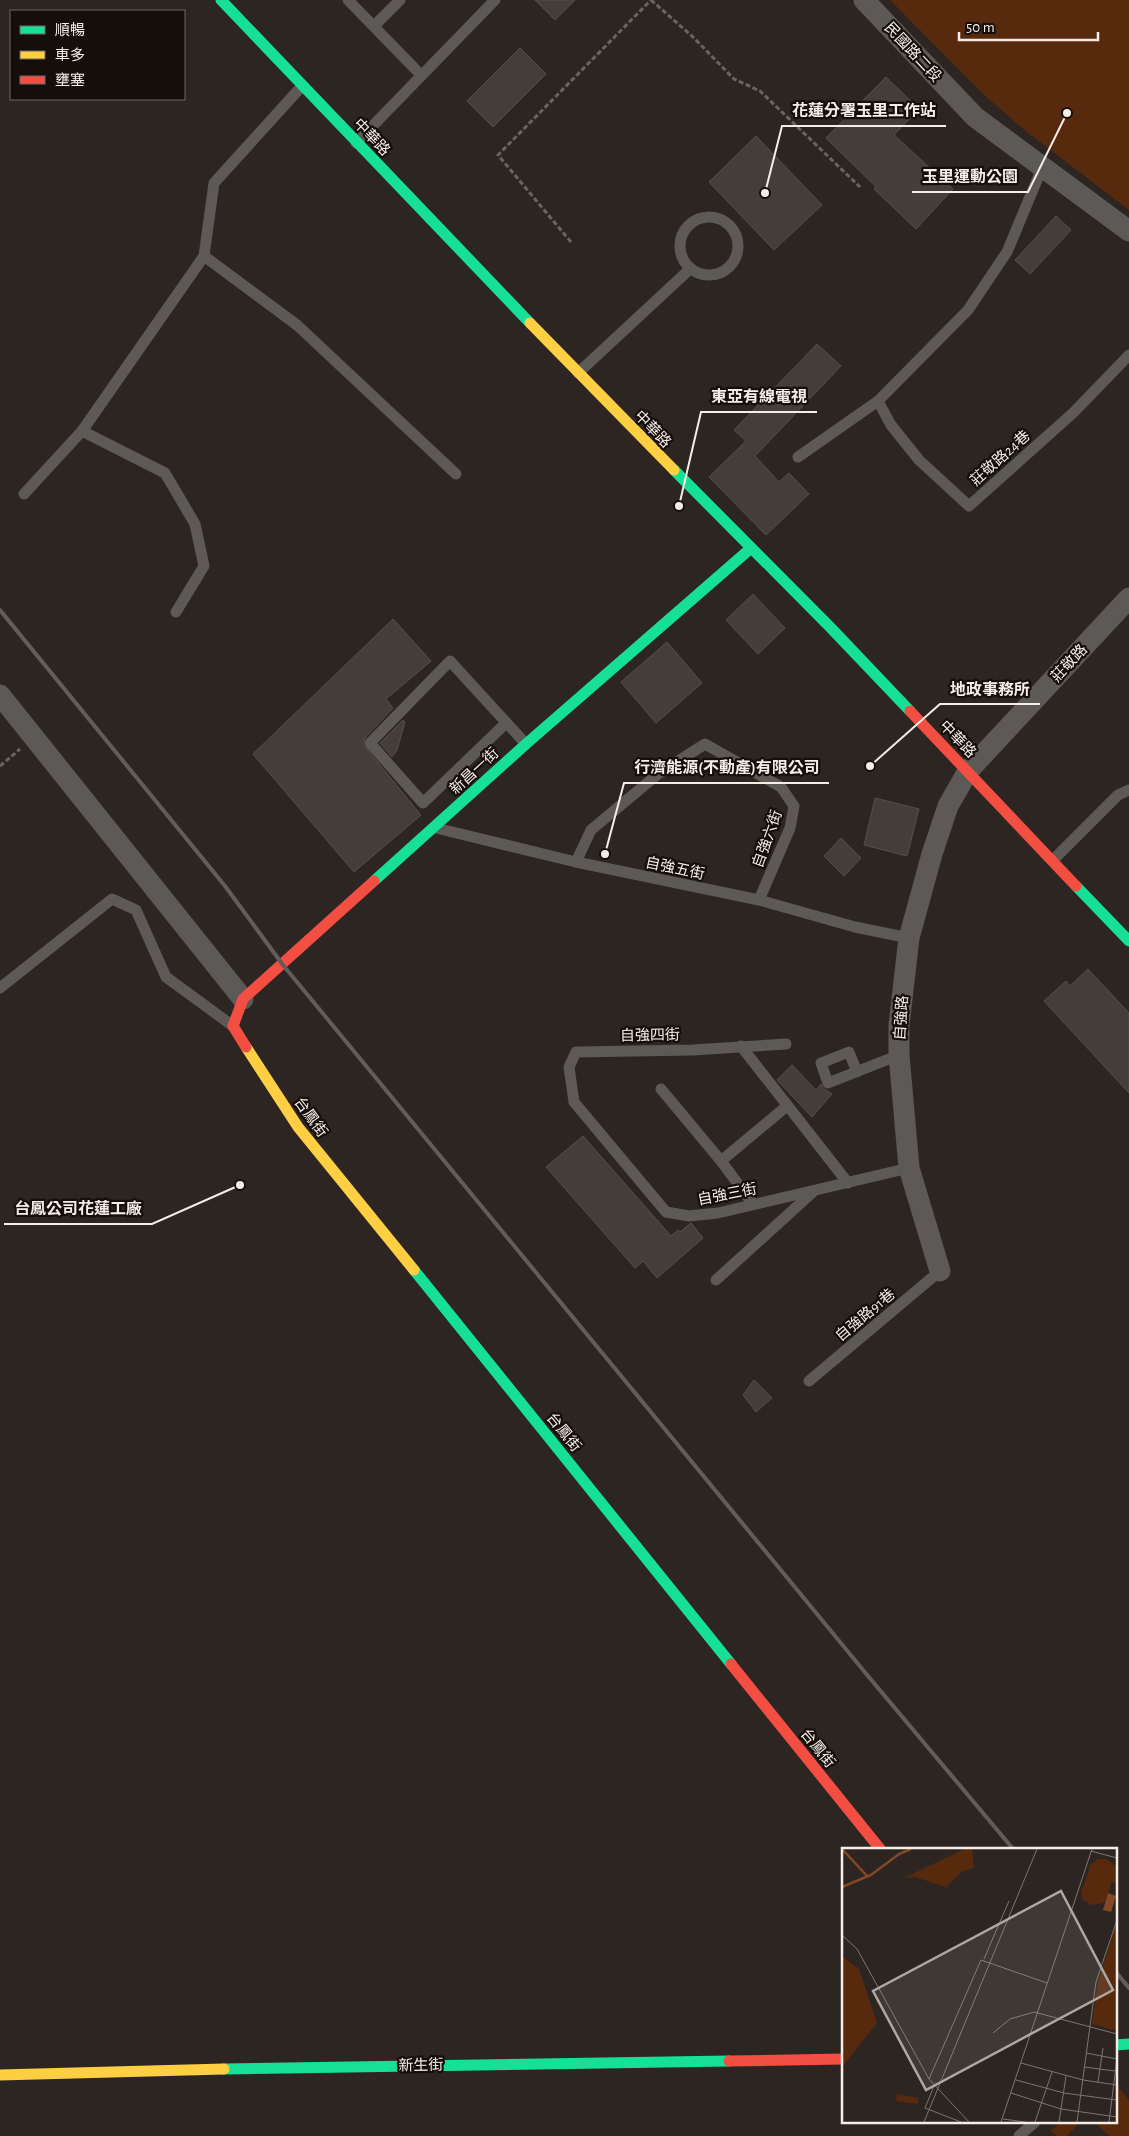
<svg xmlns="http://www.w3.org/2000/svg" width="1129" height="2136" font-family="'Alegreya Sans','Noto Sans TC',sans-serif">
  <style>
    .green { fill: #572a0e }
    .building { fill: #443d39; stroke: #564f4b }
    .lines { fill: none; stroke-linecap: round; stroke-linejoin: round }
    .path { stroke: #686462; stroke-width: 3; stroke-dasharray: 5 2.5; stroke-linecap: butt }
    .lane { stroke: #5d5957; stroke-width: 11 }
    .street { stroke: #5d5957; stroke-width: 21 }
    .fast { stroke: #16e098; stroke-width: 11 }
    .slow { stroke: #ffcf43; stroke-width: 11 }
    .jam { stroke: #f24e42; stroke-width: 11 }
    .rail { stroke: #625c5a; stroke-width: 4 }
    .labels { text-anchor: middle; stroke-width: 4.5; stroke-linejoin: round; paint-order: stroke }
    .street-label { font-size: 15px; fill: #f7ede7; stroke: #150e0b }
    .inset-river { fill: none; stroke: #844825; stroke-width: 2.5 }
    .inset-road { fill: none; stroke: #7e7570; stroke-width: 1 }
    .view { fill: #b0a7a2; fill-opacity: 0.15; stroke: #b0a7a2; stroke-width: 2.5 }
    .inset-edge { fill: none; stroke: #f7ede7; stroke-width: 2.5 }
    .leader { fill: none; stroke: #f7ede7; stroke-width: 2 }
    .callout-dot { fill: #f7ede7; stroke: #150e0b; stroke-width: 2 }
    .callout-label { font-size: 16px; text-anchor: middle; font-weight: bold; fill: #f7ede7; stroke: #150e0b; stroke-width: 4.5; stroke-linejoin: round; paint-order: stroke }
  </style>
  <rect width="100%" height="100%" fill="#2d2521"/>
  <g class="green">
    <path d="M 890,0 L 1129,0 L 1129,210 L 1027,132 L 983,94 Z"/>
    <path d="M 1115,2083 L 1129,2100 L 1129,2136 L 1110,2136 L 1093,2122 L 1115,2122 Z"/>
    <path d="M 1061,2122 L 1080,2122 L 1067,2136 L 1057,2136 L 1050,2131 Z"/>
  </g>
  <g class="building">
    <path d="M 535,0 L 575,0 L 555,20 Z"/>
    <path d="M 520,48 L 546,74 L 493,127 L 467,101 Z"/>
    <path d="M 886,77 L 919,109 L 894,135 L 953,189 L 916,229 L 874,189 L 876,187 L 826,138 Z"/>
    <path d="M 756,136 L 822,205 L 774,250 L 709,182 Z"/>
    <path d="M 1056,216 L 1071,230 L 1030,274 L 1015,260 Z"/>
    <path d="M 817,344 L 841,366 L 755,456 L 779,482 L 789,473 L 809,494 L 766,535 L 709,477 L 746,441 L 734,430 Z"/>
    <path d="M 753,594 L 785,628 L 758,654 L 726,620 Z"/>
    <path d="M 393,619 L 431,661 L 386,699 L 393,708 L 365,738 L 363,744 L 421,815 L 354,872 L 253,754 Z"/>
    <path d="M 667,642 L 702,683 L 656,723 L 621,682 Z"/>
    <path d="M 403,720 L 405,722 L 397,750 L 392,757 L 380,743 Z"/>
    <path d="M 875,798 L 919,809 L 907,856 L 864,845 Z"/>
    <path d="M 841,838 L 861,858 L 844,876 L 824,856 Z"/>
    <path d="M 1088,969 L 1129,1013 L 1129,1093 L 1044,1001 L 1066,981 L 1070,986 Z"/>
    <path d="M 792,1065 L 816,1090 L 821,1084 L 824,1089 L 832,1094 L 812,1117 L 777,1080 Z"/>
    <path d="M 583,1136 L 671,1236 L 678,1230 L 680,1232 L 691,1223 L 703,1238 L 657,1278 L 643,1261 L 635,1268 L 546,1167 Z"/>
    <path d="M 754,1380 L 772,1398 L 756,1412 L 743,1395 Z"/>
  </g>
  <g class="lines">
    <g class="path">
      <path d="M 651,0 L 693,37 L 734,79 L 760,91 L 860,187"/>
      <path d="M 571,242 L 498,155 L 651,0"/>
      <path d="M 0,766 L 20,749"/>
    </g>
    <g class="lane">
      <path d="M 348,0 L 421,75"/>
      <path d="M 374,26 L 400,0"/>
      <path d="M 356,143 L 495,0"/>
      <circle cx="709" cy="246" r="29"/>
      <path d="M 204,256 L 297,325 L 456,474"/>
      <path d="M 578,373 L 690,269"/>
      <path d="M 878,401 L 891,425 L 919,460 L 969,506 L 1073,413 L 1129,355"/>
      <path d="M 82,431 L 165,473 L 195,524 L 204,566 L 176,612"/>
      <path d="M 798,457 L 878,401 L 968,310 L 1007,252 L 1042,168"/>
      <path d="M 24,494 L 82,431 L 204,256 L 214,183 L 302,86"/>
      <path d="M 506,723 L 423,803 L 370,743 L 450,661 L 526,744"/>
      <path d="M 436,828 L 576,862 L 759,900 L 855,927 L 909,938"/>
      <path d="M 1053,860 L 1118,795 L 1129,790"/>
      <path d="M 576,862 L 591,830 L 658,774 L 705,744 L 781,787 L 794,806 L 790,828 L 759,900"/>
      <path d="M 0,988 L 112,899 L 136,910 L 166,977 L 233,1026"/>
      <path d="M 786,1044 L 693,1050 L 576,1052 L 569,1067 L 574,1102 L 666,1212 L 689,1216 L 718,1213 L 909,1168"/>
      <path d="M 741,1046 L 848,1183"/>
      <path d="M 857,1072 L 849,1052 L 821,1063 L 828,1083 L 899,1055"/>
      <path d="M 661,1089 L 721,1161 L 753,1204"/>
      <path d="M 721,1161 L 787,1106"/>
      <path d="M 716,1280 L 814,1191"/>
      <path d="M 809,1381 L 940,1271"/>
      <path d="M 1019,2136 L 1035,2122"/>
    </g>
    <g class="street">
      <path d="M 864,0 L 975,117 L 1129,231"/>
      <path d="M 0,695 L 243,999"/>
      <path d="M 940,1271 L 909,1168 L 899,1055 L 899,1025 L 909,938 L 932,854 L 948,806 L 968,771 L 1129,598"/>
    </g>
    <g class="fast">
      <path d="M 221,0 L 530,323"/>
      <path d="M 674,470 L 830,627 L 910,711"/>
      <path d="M 374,881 L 526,744 L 750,549"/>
      <path d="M 1076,886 L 1129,941"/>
      <path d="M 414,1270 L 731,1664"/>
      <path d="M 1115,2045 L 1129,2044"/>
      <path d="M 224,2069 L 729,2061"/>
    </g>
    <g class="slow">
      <path d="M 530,323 L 674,470"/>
      <path d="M 246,1047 L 298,1127 L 414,1270"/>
      <path d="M 0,2075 L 224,2069"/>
    </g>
    <g class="jam">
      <path d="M 910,711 L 1076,886"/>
      <path d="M 246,1047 L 233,1026 L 243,999 L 374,881"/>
      <path d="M 731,1664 L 881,1850"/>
      <path d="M 729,2061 L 843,2059"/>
    </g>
    <g class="rail">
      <path d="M 0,610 L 225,886 L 283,965 L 868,1676 L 1014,1850"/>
      <path d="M 1115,1971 L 1129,1988"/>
    </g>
  </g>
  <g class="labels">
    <g class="street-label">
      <text transform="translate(913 52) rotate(47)" y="5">民國路二段</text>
      <text transform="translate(372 137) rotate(46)" y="5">中華路</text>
      <text transform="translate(653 429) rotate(46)" y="5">中華路</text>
      <text transform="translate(1000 458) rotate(-42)" y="5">莊敬路24巷</text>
      <text transform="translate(1069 663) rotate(-47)" y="5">莊敬路</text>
      <text transform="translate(958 739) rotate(46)" y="5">中華路</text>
      <text transform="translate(474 771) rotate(-43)" y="5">新昌一街</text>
      <text transform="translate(767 839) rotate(-70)" y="5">自強六街</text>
      <text transform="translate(675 868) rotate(12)" y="5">自強五街</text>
      <text transform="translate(901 1018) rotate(-86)" y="5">自強路</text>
      <text transform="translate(650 1035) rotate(-1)" y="5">自強四街</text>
      <text transform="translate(311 1117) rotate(54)" y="5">台鳳街</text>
      <text transform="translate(727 1194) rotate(-11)" y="5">自強三街</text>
      <text transform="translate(865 1315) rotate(-40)" y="5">自強路91巷</text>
      <text transform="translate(564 1432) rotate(51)" y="5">台鳳街</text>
      <text transform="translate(818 1748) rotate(51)" y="5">台鳳街</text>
      <text transform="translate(421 2065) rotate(-1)" y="5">新生街</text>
    </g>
  </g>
  <g transform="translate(842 1848)">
    <rect width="275" height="275" fill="#2d2521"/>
    <path d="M 122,1 L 130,1 L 132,20 L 121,23 L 104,39 L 73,29 L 62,30 ZM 256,11 L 264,11 L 275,19 L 275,36 L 270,34 L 262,55 L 249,57 L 241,52 L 239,45 L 249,16 ZM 275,74 L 275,183 L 250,176 L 256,134 ZM 0,108 L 17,121 L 35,175 L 0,219 ZM 55,246 L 76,250 L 76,256 L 54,253 Z" fill="#572a0e"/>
    <path d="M 266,45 L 274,48 L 269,64 L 261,62 Z" fill="#844825"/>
    <path class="inset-river" d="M 0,1 L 26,29M 0,39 L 29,27 L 57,6 L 69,1"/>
    <path class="inset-road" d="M 249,3 L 275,10M 0,87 L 15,101 L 87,231 L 127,274M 142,111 L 167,53M 151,185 L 168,171 L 192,164 L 275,186M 244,205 L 275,211M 179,215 L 241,232 L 275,237M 242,219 L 273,223M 87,231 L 139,112 L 205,135M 174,232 L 222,245 L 275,252M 256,234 L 261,200M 92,238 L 83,260 L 119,274M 169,245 L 219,261 L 275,269M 161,271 L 183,274M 82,274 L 195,1M 159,274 L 250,1M 193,274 L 210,224M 217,274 L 224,228M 235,274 L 254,134 L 275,72M 267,274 L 275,210"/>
    <path class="view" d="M 219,43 L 271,142 L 84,242 L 31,143 Z"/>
    <rect width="275" height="275" class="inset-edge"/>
  </g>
  <path class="leader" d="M765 193L782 126H946M1067 113L1028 192H912M679 506L701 412H817M870 766L940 704H1040M605 854L624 783H829M240 1185L152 1224H4"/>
  <g class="callout-dot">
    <circle cx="765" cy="193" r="5"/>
    <circle cx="1067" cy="113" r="5"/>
    <circle cx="679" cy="506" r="5"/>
    <circle cx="870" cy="766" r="5"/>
    <circle cx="605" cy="854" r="5"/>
    <circle cx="240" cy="1185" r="5"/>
  </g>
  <g class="callout-label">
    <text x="864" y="116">花蓮分署玉里工作站</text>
    <text x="970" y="182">玉里運動公園</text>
    <text x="759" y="402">東亞有線電視</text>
    <text x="990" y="695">地政事務所</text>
    <text x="727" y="773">行濟能源(不動產)有限公司</text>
    <text x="78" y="1214">台鳳公司花蓮工廠</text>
  </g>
  <rect x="10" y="10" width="175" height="90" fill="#150e0b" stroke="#6f6763"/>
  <rect x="20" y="26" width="25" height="8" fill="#16e098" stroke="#6f6763"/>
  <text x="55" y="35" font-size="15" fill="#f7ede7">順暢</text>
  <rect x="20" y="51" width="25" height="8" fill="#ffcf43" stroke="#6f6763"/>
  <text x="55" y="60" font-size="15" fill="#f7ede7">車多</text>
  <rect x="20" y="76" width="25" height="8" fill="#f24e42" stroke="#6f6763"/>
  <text x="55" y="85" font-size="15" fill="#f7ede7">壅塞</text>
  <path d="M959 32v8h139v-8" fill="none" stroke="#f7ede7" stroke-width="2.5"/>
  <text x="966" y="32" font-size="15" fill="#f7ede7" stroke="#150e0b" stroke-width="4" paint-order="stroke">50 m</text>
</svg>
